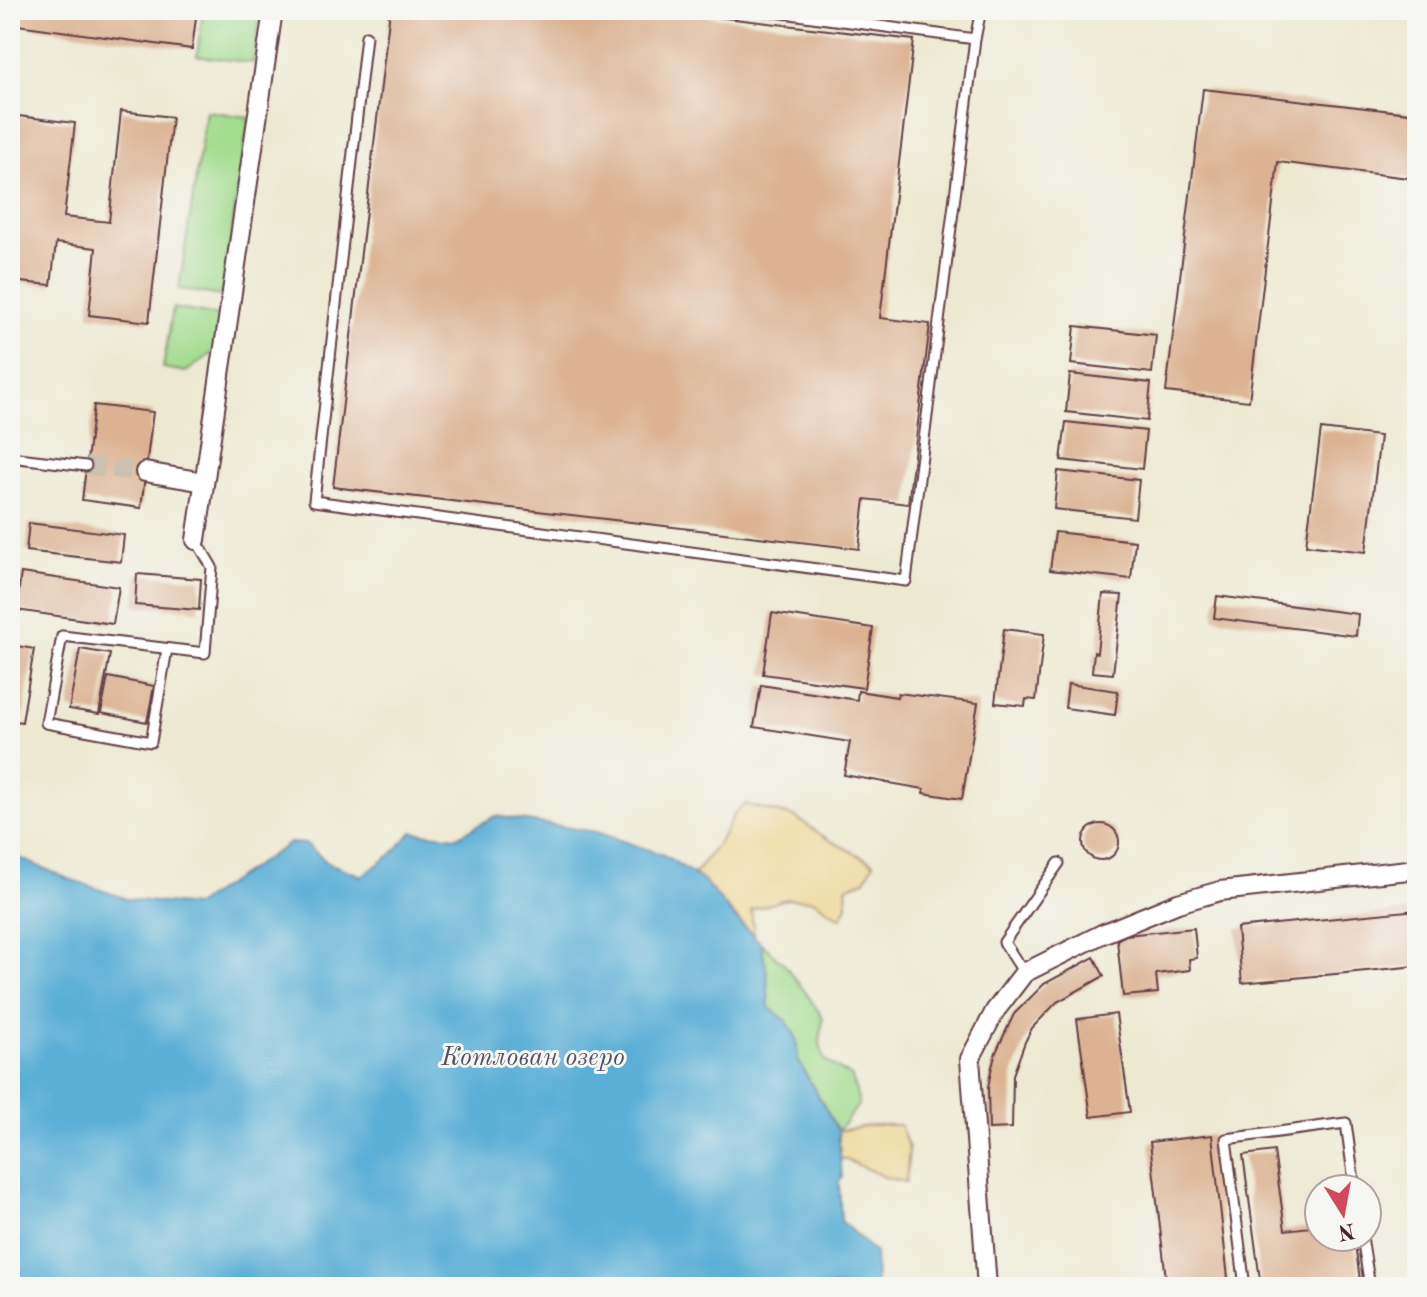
<svg xmlns="http://www.w3.org/2000/svg" width="1427" height="1297" font-family="'Old Standard TT',serif">
  <style>
    .green { fill: #a3dc8f; stroke: #767e5d; stroke-width: 2 }
    .sand { fill: #eeda9e; stroke: #9c7c64; stroke-width: 2 }
    .water { fill: #5aafd6; stroke: #526780; stroke-width: 2 }
    .building { fill: #dcb292 }
    .lines { fill: none; stroke-linecap: round; stroke-linejoin: round }
    .minor-tunnel { stroke: #ccc1b0; stroke-width: 18; stroke-dasharray: 18 9; stroke-linecap: butt }
    .service-casing { stroke: #623d44; stroke-width: 13 }
    .minor-casing { stroke: #623d44; stroke-width: 22 }
    .service { stroke: #fff; stroke-width: 9 }
    .minor { stroke: #fff; stroke-width: 18 }
    .labels { text-anchor: middle; stroke-width: 6; stroke-linejoin: round; paint-order: stroke }
    .water-label { font-size: 26px; font-style: italic; fill: #505167; stroke: #f6f6f2 }
  </style>
  <rect width="100%" height="100%" fill="#f6f6f2"/>
  <filter id="ink" filterUnits="userSpaceOnUse"><feTurbulence type="fractalNoise" baseFrequency=".0125" numOctaves="2"/><feDisplacementMap in="SourceGraphic" scale="16" xChannelSelector="R" yChannelSelector="G"/><feConvolveMatrix kernelMatrix="1 2 1 2 8 2 1 2 1" color-interpolation-filters="sRGB"/></filter>
  <filter id="wash" filterUnits="userSpaceOnUse"><feTurbulence type="fractalNoise" baseFrequency=".006" numOctaves="4" result="noise"/><feDisplacementMap in="SourceGraphic" scale="32" xChannelSelector="R" yChannelSelector="G"/><feGaussianBlur stdDeviation="1.8" result="paint"/><feColorMatrix in="noise" values="0 0 0 0 0 0 0 0 0 0 0 0 0 0 0 0 0 1.4 0 .05"/><feComposite in="paint" operator="in"/></filter>
  <g filter="url(#wash)">
    <rect width="100%" height="100%" fill="#ede9d1"/>
    <g class="green">
      <path d="M 203,10 L 260,10 L 253,63 L 197,56 Z"/>
      <path d="M 206,111 L 249,117 L 222,296 L 179,289 Z"/>
      <path d="M 173,308 L 225,317 L 218,349 L 186,372 L 163,368 Z"/>
      <path d="M 761,943 L 784,964 L 807,994 L 823,1018 L 820,1043 L 824,1060 L 852,1077 L 859,1104 L 838,1131 L 798,1060 L 796,1037 L 786,1020 L 769,1008 L 767,973 Z"/>
    </g>
    <g class="sand">
      <path d="M 745,804 L 795,817 L 829,840 L 874,863 L 865,880 L 846,887 L 847,905 L 841,918 L 813,900 L 786,899 L 751,910 L 754,936 L 694,874 L 718,844 L 735,813 Z"/>
      <path d="M 872,1125 L 900,1125 L 909,1149 L 906,1182 L 887,1178 L 840,1157 L 838,1131 Z"/>
    </g>
    <path class="water" d="M 495,816 L 596,832 L 664,855 L 704,881 L 735,918 L 761,943 L 767,973 L 769,1008 L 786,1020 L 796,1037 L 798,1060 L 838,1131 L 842,1178 L 839,1182 L 841,1221 L 875,1253 L 876,1287 L 10,1287 L 10,854 L 66,878 L 127,899 L 194,906 L 290,843 L 306,844 L 328,863 L 362,876 L 392,854 L 412,832 L 457,837 Z"/>
    <g id="blocks">
      <g class="building">
        <path d="M 10,10 L 197,10 L 192,49 L 10,24 Z"/>
        <path d="M 390,10 L 656,10 L 914,40 L 880,318 L 930,324 L 908,504 L 865,499 L 859,549 L 333,487 Z"/>
        <path d="M 1203,89 L 1417,114 L 1417,179 L 1278,162 L 1249,401 L 1166,392 Z"/>
        <path d="M 121,111 L 172,117 L 149,322 L 89,315 L 96,248 L 56,243 L 51,285 L 10,281 L 10,115 L 75,123 L 64,217 L 109,222 Z"/>
        <path d="M 1075,326 L 1156,335 L 1152,373 L 1071,364 Z"/>
        <path d="M 1070,374 L 1151,383 L 1147,421 L 1066,412 Z"/>
        <path d="M 94,405 L 153,412 L 141,508 L 82,500 Z"/>
        <path d="M 1066,422 L 1146,431 L 1142,469 L 1061,460 Z"/>
        <path d="M 1321,429 L 1380,436 L 1366,552 L 1306,545 Z"/>
        <path d="M 1058,471 L 1139,480 L 1135,518 L 1054,509 Z"/>
        <path d="M 29,523 L 124,535 L 121,562 L 26,551 Z"/>
        <path d="M 1055,532 L 1135,541 L 1131,579 L 1050,570 Z"/>
        <path d="M 21,573 L 119,587 L 113,624 L 16,610 Z"/>
        <path d="M 137,574 L 201,579 L 199,610 L 135,605 Z"/>
        <path d="M 1103,594 L 1122,595 L 1113,674 L 1092,672 L 1094,652 L 1097,653 Z"/>
        <path d="M 1217,596 L 1358,614 L 1356,636 L 1214,618 Z"/>
        <path d="M 772,613 L 873,628 L 864,688 L 763,674 Z"/>
        <path d="M 1004,629 L 1044,634 L 1036,700 L 1026,699 L 1025,706 L 995,703 Z"/>
        <path d="M 12,645 L 34,649 L 22,722 L 10,720 Z"/>
        <path d="M 80,649 L 110,654 L 99,714 L 69,709 Z"/>
        <path d="M 108,677 L 154,686 L 147,722 L 101,713 Z"/>
        <path d="M 1068,684 L 1118,691 L 1115,715 L 1065,708 Z"/>
        <path d="M 761,685 L 857,700 L 858,691 L 897,697 L 898,693 L 978,703 L 962,799 L 923,793 L 924,789 L 844,775 L 850,742 L 754,727 Z"/>
        <circle cx="1101" cy="842" r="18"/>
        <path d="M 1417,910 L 1417,966 L 1242,983 L 1237,928 Z"/>
        <path d="M 1194,928 L 1197,958 L 1189,959 L 1190,970 L 1156,974 L 1158,993 L 1123,996 L 1117,940 L 1126,935 Z"/>
        <path d="M 1094,957 L 1104,976 L 1057,1002 L 1032,1028 L 1025,1042 L 1013,1075 L 1012,1128 L 989,1129 L 988,1088 L 991,1071 L 996,1052 L 1014,1014 L 1044,984 Z"/>
        <path d="M 1116,1014 L 1130,1112 L 1091,1117 L 1077,1019 Z"/>
        <path d="M 1212,1135 L 1229,1287 L 1167,1287 L 1150,1142 Z"/>
        <path d="M 1274,1151 L 1285,1230 L 1319,1226 L 1319,1237 L 1354,1237 L 1361,1287 L 1261,1287 L 1243,1155 Z"/>
      </g>
    </g>
  </g>
  <g filter="url(#ink)">
    <use href="#blocks" fill-opacity="0" stroke="#623d44" stroke-width="2"/>
    <g class="lines">
      <path class="minor-tunnel" d="M 86,466 L 145,472"/>
      <g class="service-casing">
        <g id="service">
          <path d="M 761,10 L 975,39 L 981,10"/>
          <path d="M 366,36 L 314,501 L 906,581 L 975,39"/>
          <path d="M 10,457 L 86,466"/>
          <path d="M 167,649 L 151,742 L 46,723 L 62,636 L 205,653 L 212,567 L 196,540"/>
          <path d="M 1415,703 L 1417,681"/>
          <path d="M 1024,973 L 1004,942 L 1059,863"/>
          <path d="M 1362,1237 L 1370,1287"/>
          <path d="M 1245,1287 L 1226,1139 L 1346,1123 L 1355,1189"/>
        </g>
      </g>
      <g class="minor-casing">
        <g id="minor">
          <path d="M 145,472 L 204,482"/>
          <path d="M 196,540 L 273,10"/>
          <path d="M 987,1287 L 970,1059 L 995,1011 L 1024,973 L 1102,934 L 1178,903 L 1220,891 L 1417,869"/>
        </g>
      </g>
      <use href="#service" class="service"/>
      <use href="#minor" class="minor"/>
    </g>
  </g>
  <g class="labels">
    <g class="water-label">
      <text x="533" y="1065">Котлован озеро</text>
    </g>
  </g>
  <rect width="1427" height="1297" fill="none" stroke="#f6f6f2" stroke-width="40"/>
  <g transform="translate(1343 1213) rotate(169)"><circle r="38" fill="#f6f6f2" stroke="#b1a0a2" stroke-width="2"/>
  <path d="M0-6L14 30L0 20L-14 30Z" fill="#d1495b"/>
  <text y="-12" font-size="22" font-weight="bold" text-anchor="middle" fill="#4a1f2b">N</text>
  </g>
</svg>
